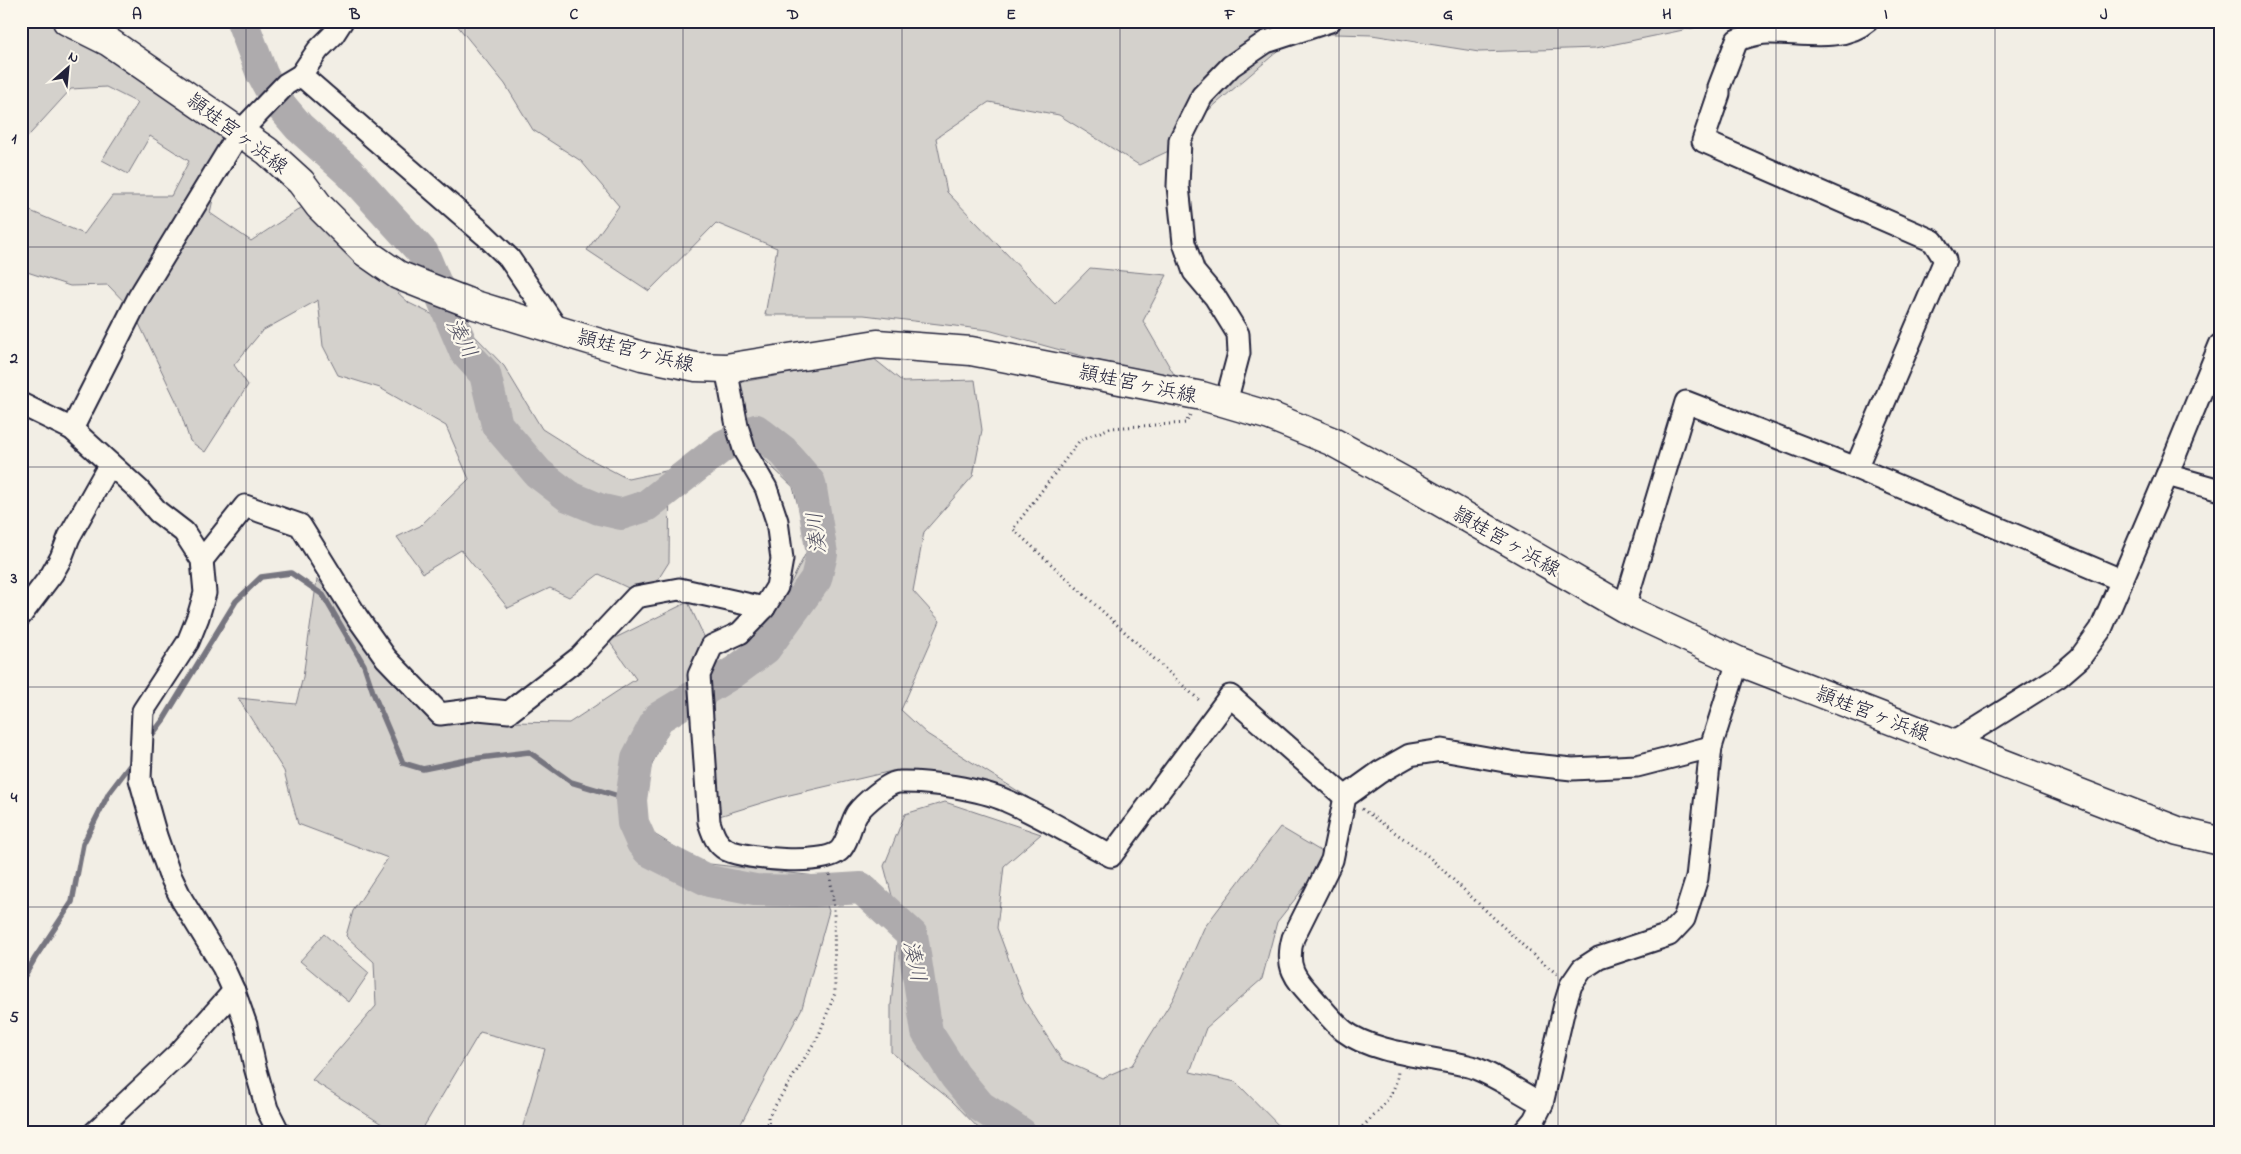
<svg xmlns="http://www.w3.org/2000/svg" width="2241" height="1154" font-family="'Indie Flower','Klee One',sans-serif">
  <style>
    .green { fill: #d4d1cc; stroke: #7b7a84 }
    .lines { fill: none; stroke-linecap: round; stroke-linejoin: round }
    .stream { stroke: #76747f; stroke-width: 5.5 }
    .river { stroke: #aeabad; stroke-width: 32 }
    .minor-casing { stroke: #22223b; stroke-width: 25 }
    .secondary-casing { stroke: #22223b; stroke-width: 31 }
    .path { stroke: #22223b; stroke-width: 3; stroke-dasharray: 1 4; stroke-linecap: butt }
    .minor { stroke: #fbf7ec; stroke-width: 21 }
    .secondary { stroke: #fbf7ec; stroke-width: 28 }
    .grid { fill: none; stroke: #22223b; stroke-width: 1; stroke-opacity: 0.55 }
    .labels { text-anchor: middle; stroke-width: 4.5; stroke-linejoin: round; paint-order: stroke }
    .street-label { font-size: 20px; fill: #22223b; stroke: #fbf7ec }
    .water-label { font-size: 21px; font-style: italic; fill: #535263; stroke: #fbf7ec }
    .neatline { fill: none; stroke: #22223b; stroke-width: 2 }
    .grid-label { font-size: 16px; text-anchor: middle; font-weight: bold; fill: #22223b }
  </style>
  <rect width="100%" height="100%" fill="#f2eee5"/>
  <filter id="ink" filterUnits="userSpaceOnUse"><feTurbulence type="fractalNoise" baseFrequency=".02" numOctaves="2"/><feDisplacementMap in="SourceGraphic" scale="10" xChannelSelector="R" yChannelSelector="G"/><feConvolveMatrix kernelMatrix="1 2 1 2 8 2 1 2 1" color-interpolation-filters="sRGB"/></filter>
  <g filter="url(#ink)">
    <g class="green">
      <path d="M 21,21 L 55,25 L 124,62 L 227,135 L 210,213 L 251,241 L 304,206 L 409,303 L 474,335 L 504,366 L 542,429 L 588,458 L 628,479 L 670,470 L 669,562 L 647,597 L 599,574 L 569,597 L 550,588 L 508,608 L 461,550 L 423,573 L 397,537 L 420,526 L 469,479 L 446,426 L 380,388 L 338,375 L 323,346 L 318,300 L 262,331 L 234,365 L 248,385 L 205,452 L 190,441 L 178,405 L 133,311 L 108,285 L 70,286 L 21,270 L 21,220 L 28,210 L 84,234 L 112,196 L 171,196 L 189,161 L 150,136 L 128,174 L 102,160 L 138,103 L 106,87 L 71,89 L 21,144 Z"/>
      <path d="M 444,21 L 1727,21 L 1596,48 L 1479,52 L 1372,35 L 1299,33 L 1203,115 L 1177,147 L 1139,165 L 1059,115 L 989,102 L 936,138 L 947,192 L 1055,304 L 1090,268 L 1167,275 L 1143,321 L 1179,383 L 988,330 L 864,315 L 765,315 L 777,248 L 716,223 L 649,291 L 587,250 L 619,206 L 581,161 L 533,130 L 505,84 L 456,24 Z"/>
      <path d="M 873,358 L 903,382 L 975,380 L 982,430 L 973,476 L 924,532 L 913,591 L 940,621 L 901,710 L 927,734 L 1029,798 L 971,784 L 892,771 L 781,797 L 716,817 L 707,727 L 722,674 L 775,614 L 809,547 L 793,487 L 745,441 L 720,386 Z"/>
      <path d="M 317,579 L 422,703 L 510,722 L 569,723 L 636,679 L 609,641 L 688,602 L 709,647 L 653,762 L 633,821 L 701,863 L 816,876 L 829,911 L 802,1008 L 736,1133 L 521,1133 L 545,1049 L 480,1032 L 420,1133 L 396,1133 L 312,1080 L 376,1006 L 374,962 L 346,936 L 353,911 L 388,858 L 298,824 L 284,771 L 238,698 L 296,704 L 303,677 Z"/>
      <path d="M 945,802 L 1041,834 L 1004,866 L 997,928 L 1024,1000 L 1062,1060 L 1102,1078 L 1132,1065 L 1173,999 L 1204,928 L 1280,827 L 1329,856 L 1277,922 L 1262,979 L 1206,1028 L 1190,1072 L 1236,1082 L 1286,1133 L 983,1133 L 952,1101 L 891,1052 L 891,1005 L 899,922 L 884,866 L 905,814 Z"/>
      <path d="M 324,934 L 369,973 L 349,1002 L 300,961 Z"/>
    </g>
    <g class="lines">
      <g class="stream">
        <path d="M 148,740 L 164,719 L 236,601 L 261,577 L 291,573 L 323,595 L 364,665 L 374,695 L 403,763 L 423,769 L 472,759 L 529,752 L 571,782 L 631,800"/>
        <path d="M 21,982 L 35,958 L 72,902 L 83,844 L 109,793 L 134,760"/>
      </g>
      <path class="river" d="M 242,21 L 262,74 L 276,100 L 299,127 L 349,172 L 423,253 L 465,352 L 485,374 L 497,425 L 538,473 L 568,496 L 599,509 L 621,514 L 646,506 L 723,446 L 756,430 L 783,451 L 810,483 L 822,554 L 816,579 L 765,649 L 734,672 L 658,718 L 637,758 L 631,800 L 633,823 L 642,843 L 649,851 L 709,881 L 755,890 L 813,891 L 861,888 L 912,935 L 927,1032 L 955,1076 L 980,1106 L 1021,1133"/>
      <g class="minor-casing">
        <g id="minor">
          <path d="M 301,75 L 485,235 L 509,258 L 558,330"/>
          <path d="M 1226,402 L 1239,353 L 1238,334 L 1215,297 L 1194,272 L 1184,243 L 1178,186 L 1180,140 L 1202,96 L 1231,66 L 1266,42 L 1330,21"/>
          <path d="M 21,404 L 72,429 L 139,490 L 158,512 L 184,532 L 202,560 L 205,593 L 198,617 L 188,642 L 143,711 L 140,779 L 156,836 L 169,873 L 182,900 L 223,967 L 234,991 L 246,1025 L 255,1067 L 267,1109 L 279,1133"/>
          <path d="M 72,429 L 139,297 L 239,133 L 286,84 L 301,75 L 318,50 L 333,35 L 342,21"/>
          <path d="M 1856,468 L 1945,260 L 1933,241 L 1703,141 L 1719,94 L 1719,87 L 1737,40 C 1747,37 1758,33 1768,33 C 1799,32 1842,43 1867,21"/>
          <path d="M 2167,475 L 2220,490"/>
          <path d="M 202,560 L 245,506 L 300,525 L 357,617 L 386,658 L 440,714 L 478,709 L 509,712 L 580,657 L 636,597 L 679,589 L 764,608 L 777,587 L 782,559 L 777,521 L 766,488 L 745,452 L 737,426 L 726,368"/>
          <path d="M 764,608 L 740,633 L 712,646 L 699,675 L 709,822 C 713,834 716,844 727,850 C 747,859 822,866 839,851 C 848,843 850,824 857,813 C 863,805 888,782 899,782 C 928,781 981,789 1007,801 C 1042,816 1077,838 1111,856 L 1230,696 L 1345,797"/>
          <path d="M 1624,608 L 1686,402 L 1856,468 L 2121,580"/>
          <path d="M 21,615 L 52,574 L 61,558 L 69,537 L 110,464"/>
          <path d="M 1951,744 L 2058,677 L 2080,658 L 2101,629 L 2167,475 L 2220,345"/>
          <path d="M 1542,1104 C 1523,1094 1491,1073 1472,1067 C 1435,1057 1374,1054 1344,1031 C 1333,1022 1323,1009 1313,998 C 1295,978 1285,967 1293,938 L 1332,860 L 1345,797 L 1380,772 L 1410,755 L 1442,750 L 1516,763 L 1572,769 L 1637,766 L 1711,747"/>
          <path d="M 94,1133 L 179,1053 L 234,991"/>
          <path d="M 1523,1133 L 1534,1120 L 1542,1104 L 1565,1004 L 1571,985 L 1582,969 L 1599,958 L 1669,935 L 1684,919 L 1697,878 L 1711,747 L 1738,661"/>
        </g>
      </g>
      <g class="secondary-casing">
        <path id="secondary" d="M 67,21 L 109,42 L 267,151 L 301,182 L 319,206 L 365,252 L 398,275 L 423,285 L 475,305 L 642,356 L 696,367 L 726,368 L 877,344 L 971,351 L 1202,396 L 1270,416 L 1331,441 L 1411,485 L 1624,608 L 1738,661 L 2178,831 L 2220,841"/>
      </g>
      <g class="path">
        <path d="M 1190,415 L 1186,423 L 1110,428 L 1080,440 L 1013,529 L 1201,702"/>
        <path d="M 1362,809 L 1428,856 L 1532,954 L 1557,974"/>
        <path d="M 769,1133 L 768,1117 L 819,1035 L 835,993 L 834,908 L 830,874"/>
        <path d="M 1355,1133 C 1374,1116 1397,1097 1398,1070"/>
      </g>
      <use href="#minor" class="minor"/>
      <use href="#secondary" class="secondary"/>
    </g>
  </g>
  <path class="grid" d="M 246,21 L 246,1133M 465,21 L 465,1133M 683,21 L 683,1133M 902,21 L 902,1133M 1120,21 L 1120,1133M 1339,21 L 1339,1133M 1558,21 L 1558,1133M 1776,21 L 1776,1133M 1995,21 L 1995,1133M 21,247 L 2220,247M 21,467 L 2220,467M 21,687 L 2220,687M 21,907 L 2220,907"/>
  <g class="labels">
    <g class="street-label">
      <text transform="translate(238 133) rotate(37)" y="7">頴娃宮ヶ浜線</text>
      <text transform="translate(636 350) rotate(14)" y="7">頴娃宮ヶ浜線</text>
      <text transform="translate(1138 383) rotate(12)" y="7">頴娃宮ヶ浜線</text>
      <text transform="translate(1507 541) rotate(30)" y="7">頴娃宮ヶ浜線</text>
      <text transform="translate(1873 713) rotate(21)" y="7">頴娃宮ヶ浜線</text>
    </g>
    <g class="water-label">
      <text transform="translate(462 338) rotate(62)" y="7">湊川</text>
      <text transform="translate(816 533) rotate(-96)" y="7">湊川</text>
      <text transform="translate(915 961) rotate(78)" y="7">湊川</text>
    </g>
  </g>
  <rect width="2241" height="1154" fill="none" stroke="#fbf7ec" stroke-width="55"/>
  <g transform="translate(68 68) rotate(27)" stroke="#fbf7ec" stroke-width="4" paint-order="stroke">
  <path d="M0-4L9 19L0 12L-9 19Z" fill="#22223b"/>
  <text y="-8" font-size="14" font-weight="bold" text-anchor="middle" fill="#22223b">N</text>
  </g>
  <rect x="28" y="28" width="2186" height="1098" class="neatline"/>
  <g class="grid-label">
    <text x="137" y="19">A</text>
    <text x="355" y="19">B</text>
    <text x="574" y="19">C</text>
    <text x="793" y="19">D</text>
    <text x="1011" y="19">E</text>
    <text x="1230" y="19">F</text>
    <text x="1448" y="19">G</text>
    <text x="1667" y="19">H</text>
    <text x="1886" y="19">I</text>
    <text x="2104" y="19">J</text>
    <text x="14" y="143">1</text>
    <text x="14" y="363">2</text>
    <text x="14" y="583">3</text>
    <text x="14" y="802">4</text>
    <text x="14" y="1022">5</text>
  </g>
</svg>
